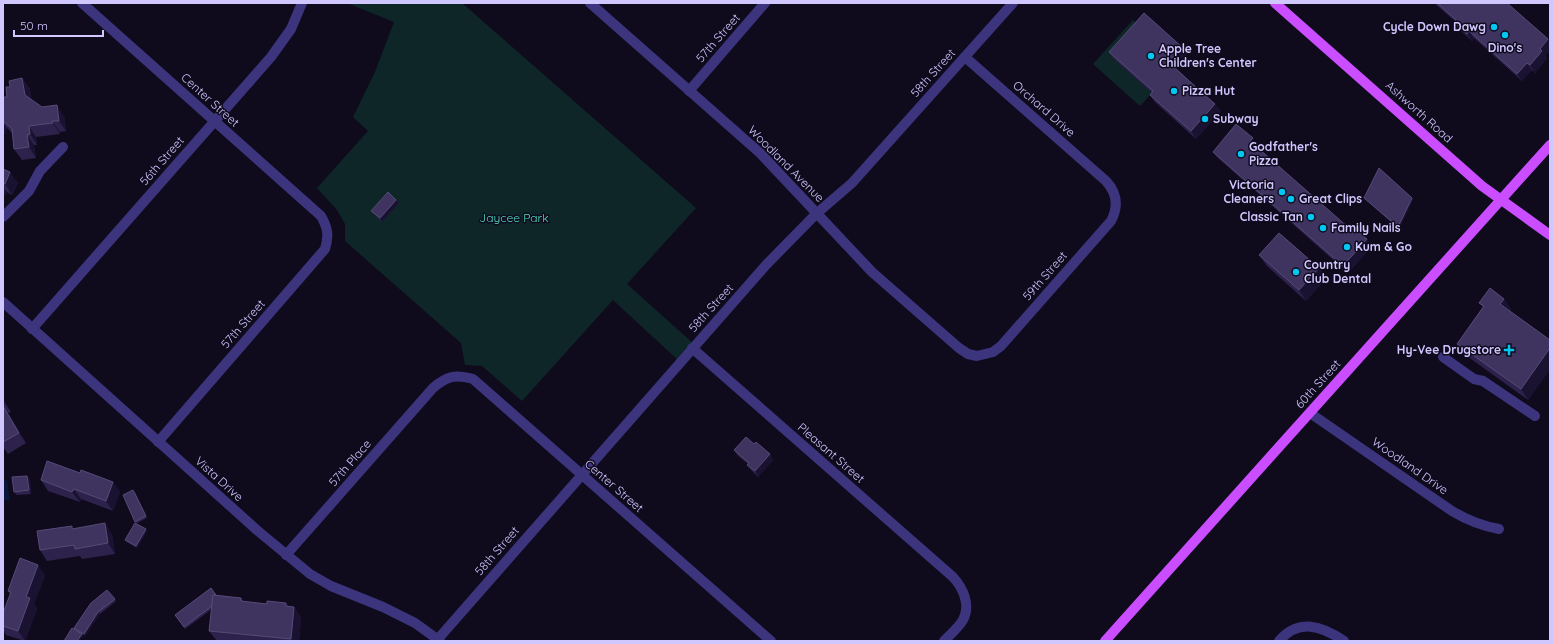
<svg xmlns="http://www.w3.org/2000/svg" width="1553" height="644" font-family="Quicksand,sans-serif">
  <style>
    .green { fill: #0e2627 }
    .water { fill: #071639 }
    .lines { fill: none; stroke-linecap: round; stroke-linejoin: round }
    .minor { stroke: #3c347d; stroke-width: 10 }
    .major { stroke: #ca4eff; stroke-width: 10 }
    .wall { fill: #2d224c }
    .shaded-wall { fill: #1a1231 }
    .building { fill: #3f345f; stroke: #564b78 }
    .poi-dot { fill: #00c8f2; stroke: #0f0b1d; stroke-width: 1.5 }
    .labels { text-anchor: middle; stroke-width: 3; stroke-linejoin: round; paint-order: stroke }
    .poi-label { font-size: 12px; font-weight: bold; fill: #d1c7ff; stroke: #0f0b1d; text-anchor: start }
    .street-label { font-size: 12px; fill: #d1c7ff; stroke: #0f0b1d }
    .park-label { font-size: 12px; fill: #51e1c7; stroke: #0f0b1d }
  </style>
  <rect width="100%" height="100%" fill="#0f0b1d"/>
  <g class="green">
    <path d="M 347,3 L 462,3 L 696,208 L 627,284 L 695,345 L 680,362 L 613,300 L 522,401 L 482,366 L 465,365 L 461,343 L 345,241 L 345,224 L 337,210 L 317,188 L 368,131 L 353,117 L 375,72 L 394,22 Z"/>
    <path d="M 1133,20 L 1142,28 L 1114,59 L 1152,93 L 1140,106 L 1093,64 Z"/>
  </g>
  <path class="water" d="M 3,480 L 7,480 L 10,500 L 3,501 Z"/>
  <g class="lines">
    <g class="minor">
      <path d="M 82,3 L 321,216 C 328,228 329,236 325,249 L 158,442"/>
      <path d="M 590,3 L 760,153 L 872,272 L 959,348 L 968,354 L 977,356 L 993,352 L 1001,346 L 1111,221 C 1119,206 1117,193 1106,181 L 965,57"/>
      <path d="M 689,91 L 765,3"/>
      <path d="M 3,217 L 29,191 L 40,171 L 63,147"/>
      <path d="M 3,302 L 258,531 L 310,574 L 331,586 L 383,607 L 415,623 L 440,641"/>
      <path d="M 32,329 L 271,57 L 291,29 L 302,3"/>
      <path d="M 692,348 L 953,577 C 963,588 971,605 963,620 C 959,627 950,635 944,641"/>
      <path d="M 1443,357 L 1474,379 L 1483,381 L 1535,416"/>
      <path d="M 1310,413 L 1452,511 C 1467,520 1482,526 1499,529"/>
      <path d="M 286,555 L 433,388 C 447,376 455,374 473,379 L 771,641"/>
      <path d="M 438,639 L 766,265 L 816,214 L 852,183 L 1013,3"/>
      <path d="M 1279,641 C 1299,618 1322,626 1344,641"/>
    </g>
    <g class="major">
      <path d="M 1275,3 L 1482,186 L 1550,235"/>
      <path d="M 1105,641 L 1550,145"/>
    </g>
  </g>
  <g class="wall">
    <path d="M 1434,3 L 1507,3 L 1548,39 L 1550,42 L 1550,50 L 1545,55 L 1547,58 L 1535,73 L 1532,70 L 1522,81 L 1474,38 L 1472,41 L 1459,29 L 1454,22 L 1455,21 Z"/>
    <path d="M 1182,47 L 1187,54 L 1175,67 L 1221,111 L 1196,139 L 1155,102 L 1150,95 L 1152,93 L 1114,59 L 1109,52 Z"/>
    <path d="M 22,78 L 30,89 L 31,100 L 42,107 L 64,116 L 66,131 L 60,132 L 60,134 L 36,137 L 37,145 L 34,145 L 36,158 L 22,160 L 14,149 L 12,133 L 7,128 L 3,137 L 3,97 L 7,97 L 10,87 Z"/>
    <path d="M 1257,145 L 1256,147 L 1349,228 L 1372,246 L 1348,273 L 1218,158 L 1213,152 Z"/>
    <path d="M 3,169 L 18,183 L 12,195 L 7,192 L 5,195 L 3,194 Z"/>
    <path d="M 1364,198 L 1412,198 L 1413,199 L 1399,229 L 1366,200 Z"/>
    <path d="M 396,200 L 399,203 L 382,222 L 371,211 Z"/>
    <path d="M 1259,255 L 1319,268 L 1326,278 L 1306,301 L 1267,266 Z"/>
    <path d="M 1504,299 L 1511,309 L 1510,311 L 1550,340 L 1550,369 L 1528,400 L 1464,354 L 1457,344 L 1483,307 L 1479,303 Z"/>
    <path d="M 3,399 L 11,412 L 8,413 L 26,443 L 8,454 L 3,447 Z"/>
    <path d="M 754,444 L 770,454 L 773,460 L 758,477 L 751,470 L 747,465 L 748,464 L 738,456 L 734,450 Z"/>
    <path d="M 80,473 L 113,482 L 120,492 L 113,511 L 81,499 L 80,502 L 48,491 L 41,480 Z"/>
    <path d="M 30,479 L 31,494 L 17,495 L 14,492 Z"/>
    <path d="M 135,492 L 147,518 L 137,523 L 135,522 Z"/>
    <path d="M 74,528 L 112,534 L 115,554 L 82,559 L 80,556 L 47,561 L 40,550 Z"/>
    <path d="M 147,531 L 137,548 L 127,542 L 125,540 Z"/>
    <path d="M 45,575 L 34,604 L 37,609 L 25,641 L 6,635 L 3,630 L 3,613 L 10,594 L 8,591 Z"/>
    <path d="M 107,590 L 116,601 L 100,614 L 85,636 L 82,634 L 83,636 L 79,641 L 64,641 L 76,630 L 74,628 Z"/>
    <path d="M 216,595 L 241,598 L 244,602 L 267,604 L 286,603 L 289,607 L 294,607 L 301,618 L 299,641 L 217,641 L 209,631 L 212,609 L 185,629 L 175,615 Z"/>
  </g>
  <g class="shaded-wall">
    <path d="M 1469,31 L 1474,38 L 1472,41 L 1467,34 Z"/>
    <path d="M 1548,39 L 1550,42 L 1550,50 L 1545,55 L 1547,58 L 1535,73 L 1530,65 L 1540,49 Z"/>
    <path d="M 1182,47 L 1187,54 L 1173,69 L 1168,62 Z"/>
    <path d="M 1527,63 L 1532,70 L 1522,81 L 1517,74 Z"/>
    <path d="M 22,78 L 30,89 L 32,105 L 25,95 Z"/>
    <path d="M 1215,104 L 1221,111 L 1196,139 L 1191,131 Z"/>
    <path d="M 57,105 L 64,116 L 66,131 L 59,121 Z"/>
    <path d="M 52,121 L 60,132 L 60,134 L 53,123 Z"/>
    <path d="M 3,123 L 7,128 L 3,137 Z"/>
    <path d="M 29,126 L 36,137 L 37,145 L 30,134 Z"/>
    <path d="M 27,135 L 34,145 L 36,158 L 29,147 Z"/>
    <path d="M 1253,138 L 1257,145 L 1255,148 L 1250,141 Z"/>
    <path d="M 10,172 L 18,183 L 12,195 L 5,184 Z"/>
    <path d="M 3,187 L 7,192 L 5,195 L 3,192 Z"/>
    <path d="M 1412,198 L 1413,199 L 1399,229 L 1398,227 Z"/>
    <path d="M 396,200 L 399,203 L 382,222 L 380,218 Z"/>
    <path d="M 1367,239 L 1372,246 L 1348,273 L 1343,266 Z"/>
    <path d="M 1319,268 L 1326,278 L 1306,301 L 1299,290 Z"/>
    <path d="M 1504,299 L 1511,309 L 1507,315 L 1500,304 Z"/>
    <path d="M 1550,348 L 1550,369 L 1528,400 L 1521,389 Z"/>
    <path d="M 3,399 L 11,412 L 3,401 Z"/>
    <path d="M 3,405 L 8,413 L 26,443 L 19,433 Z"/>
    <path d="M 770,454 L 773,460 L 758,477 L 755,471 Z"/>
    <path d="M 27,476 L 30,479 L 31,494 L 29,490 Z"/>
    <path d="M 113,482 L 120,492 L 113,511 L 106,501 Z"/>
    <path d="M 74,489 L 81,499 L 80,502 L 72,492 Z"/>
    <path d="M 105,523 L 112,534 L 115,554 L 108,543 Z"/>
    <path d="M 146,529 L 147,531 L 137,548 L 136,546 Z"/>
    <path d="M 38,565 L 45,575 L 34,604 L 37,609 L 25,641 L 18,631 L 26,597 Z"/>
    <path d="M 286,603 L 293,613 L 294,607 L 301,618 L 299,641 L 292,641 L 291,639 L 286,606 Z"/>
    <path d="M 98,612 L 100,614 L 85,636 L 84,634 Z"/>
    <path d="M 82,634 L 83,636 L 79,641 L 77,641 Z"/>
  </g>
  <g class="building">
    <path d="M 1437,3 L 1507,3 L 1548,39 L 1540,49 L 1542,51 L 1530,65 L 1527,63 L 1517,74 L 1469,31 L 1467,34 L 1454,22 L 1456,20 Z"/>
    <path d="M 1144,13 L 1182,47 L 1168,62 L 1215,104 L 1191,131 L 1150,95 L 1153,91 L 1109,52 Z"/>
    <path d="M 22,78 L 25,95 L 42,107 L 57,105 L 59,121 L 52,121 L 53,123 L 29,126 L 30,134 L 27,135 L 29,147 L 14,149 L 12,129 L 3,121 L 3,97 L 7,97 L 6,87 L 10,87 L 9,81 Z"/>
    <path d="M 1236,124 L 1253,138 L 1250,141 L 1349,228 L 1351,225 L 1367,239 L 1343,266 L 1213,152 Z"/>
    <path d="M 1379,168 L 1412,198 L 1398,227 L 1364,198 Z"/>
    <path d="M 3,169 L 10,172 L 5,184 L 3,183 Z"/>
    <path d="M 388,192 L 396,200 L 380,218 L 371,211 Z"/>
    <path d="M 1279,233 L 1319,268 L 1299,290 L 1259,255 Z"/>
    <path d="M 1490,288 L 1504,299 L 1500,304 L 1550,340 L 1550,348 L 1521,389 L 1457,344 L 1484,306 L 1479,303 Z"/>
    <path d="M 3,406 L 19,433 L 3,442 Z"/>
    <path d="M 746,437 L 754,444 L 756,442 L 770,454 L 755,471 L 747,465 L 749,463 L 734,450 Z"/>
    <path d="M 47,461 L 80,473 L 81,470 L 113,482 L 106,501 L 74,489 L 72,492 L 41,480 Z"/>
    <path d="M 27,476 L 29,490 L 14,492 L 12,477 Z"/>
    <path d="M 133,490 L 146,516 L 135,522 L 123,495 Z"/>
    <path d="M 105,523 L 108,543 L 75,549 L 74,545 L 40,550 L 37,531 L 72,526 L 72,529 Z"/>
    <path d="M 135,523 L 146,529 L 136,546 L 125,540 Z"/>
    <path d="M 20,558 L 38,565 L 26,597 L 30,598 L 18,631 L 3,626 L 3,613 L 11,592 L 8,591 Z"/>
    <path d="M 211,588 L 216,595 L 213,595 L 212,606 L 184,627 L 175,615 Z"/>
    <path d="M 107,590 L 115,599 L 98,612 L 84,634 L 74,628 L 91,603 Z"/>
    <path d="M 213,595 L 241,598 L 241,601 L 267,604 L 267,601 L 286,603 L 286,606 L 294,607 L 291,639 L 209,631 Z"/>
    <path d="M 72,628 L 82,634 L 77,641 L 64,641 Z"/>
  </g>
  <g class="poi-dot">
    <circle cx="1494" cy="27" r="4"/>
    <circle cx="1505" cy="35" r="4"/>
    <circle cx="1151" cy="56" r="4"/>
    <circle cx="1174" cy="91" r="4"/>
    <circle cx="1205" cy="119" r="4"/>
    <circle cx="1241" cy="154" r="4"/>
    <circle cx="1282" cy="192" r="4"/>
    <circle cx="1291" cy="199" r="4"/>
    <circle cx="1311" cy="217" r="4"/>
    <circle cx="1323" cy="228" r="4"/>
    <circle cx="1347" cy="247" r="4"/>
    <circle cx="1296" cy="272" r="4"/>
    <path d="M1507 344h4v4h4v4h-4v4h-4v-4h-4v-4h4z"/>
  </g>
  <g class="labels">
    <g class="poi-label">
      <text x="1486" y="31" text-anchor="end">Cycle Down Dawg</text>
      <text x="1505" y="52" text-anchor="middle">Dino's</text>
      <text x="1159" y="53">Apple Tree<tspan x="1159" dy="14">Children's Center</tspan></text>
      <text x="1182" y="95">Pizza Hut</text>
      <text x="1213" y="123">Subway</text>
      <text x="1249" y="151">Godfather's<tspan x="1249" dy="14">Pizza</tspan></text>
      <text x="1274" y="189" text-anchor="end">Victoria<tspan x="1274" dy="14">Cleaners</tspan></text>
      <text x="1299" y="203">Great Clips</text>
      <text x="1303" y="221" text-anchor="end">Classic Tan</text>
      <text x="1331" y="232">Family Nails</text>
      <text x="1355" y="251">Kum &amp; Go</text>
      <text x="1304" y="269">Country<tspan x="1304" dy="14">Club Dental</tspan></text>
      <text x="1501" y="354" text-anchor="end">Hy-Vee Drugstore</text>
    </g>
    <g class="street-label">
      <text transform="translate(718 38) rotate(-49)" y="4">57th Street</text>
      <text transform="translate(933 73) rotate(-48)" y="4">58th Street</text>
      <text transform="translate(210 100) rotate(42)" y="4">Center Street</text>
      <text transform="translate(1044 109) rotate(41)" y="4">Orchard Drive</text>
      <text transform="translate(1419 112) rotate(42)" y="4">Ashworth Road</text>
      <text transform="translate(162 161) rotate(-49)" y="4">56th Street</text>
      <text transform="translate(786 164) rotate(45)" y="4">Woodland Avenue</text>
      <text transform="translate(1045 276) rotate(-49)" y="4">59th Street</text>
      <text transform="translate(711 308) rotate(-48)" y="4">58th Street</text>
      <text transform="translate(243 324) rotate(-49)" y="4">57th Street</text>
      <text transform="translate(1318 384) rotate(-48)" y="4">60th Street</text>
      <text transform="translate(831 453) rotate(41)" y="4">Pleasant Street</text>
      <text transform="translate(350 463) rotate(-49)" y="4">57th Place</text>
      <text transform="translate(1410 466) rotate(35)" y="4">Woodland Drive</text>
      <text transform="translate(219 479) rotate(42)" y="4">Vista Drive</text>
      <text transform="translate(614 486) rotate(41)" y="4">Center Street</text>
      <text transform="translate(497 551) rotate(-49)" y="4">58th Street</text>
    </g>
    <g class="park-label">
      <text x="514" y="222">Jaycee Park</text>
    </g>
  </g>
  <rect width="1553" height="644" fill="none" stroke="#d1c7ff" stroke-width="8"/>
  <path d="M14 30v6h89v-6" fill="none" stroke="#d1c7ff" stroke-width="2"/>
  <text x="20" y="30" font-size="12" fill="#d1c7ff" stroke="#0f0b1d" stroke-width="3" paint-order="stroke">50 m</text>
</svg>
